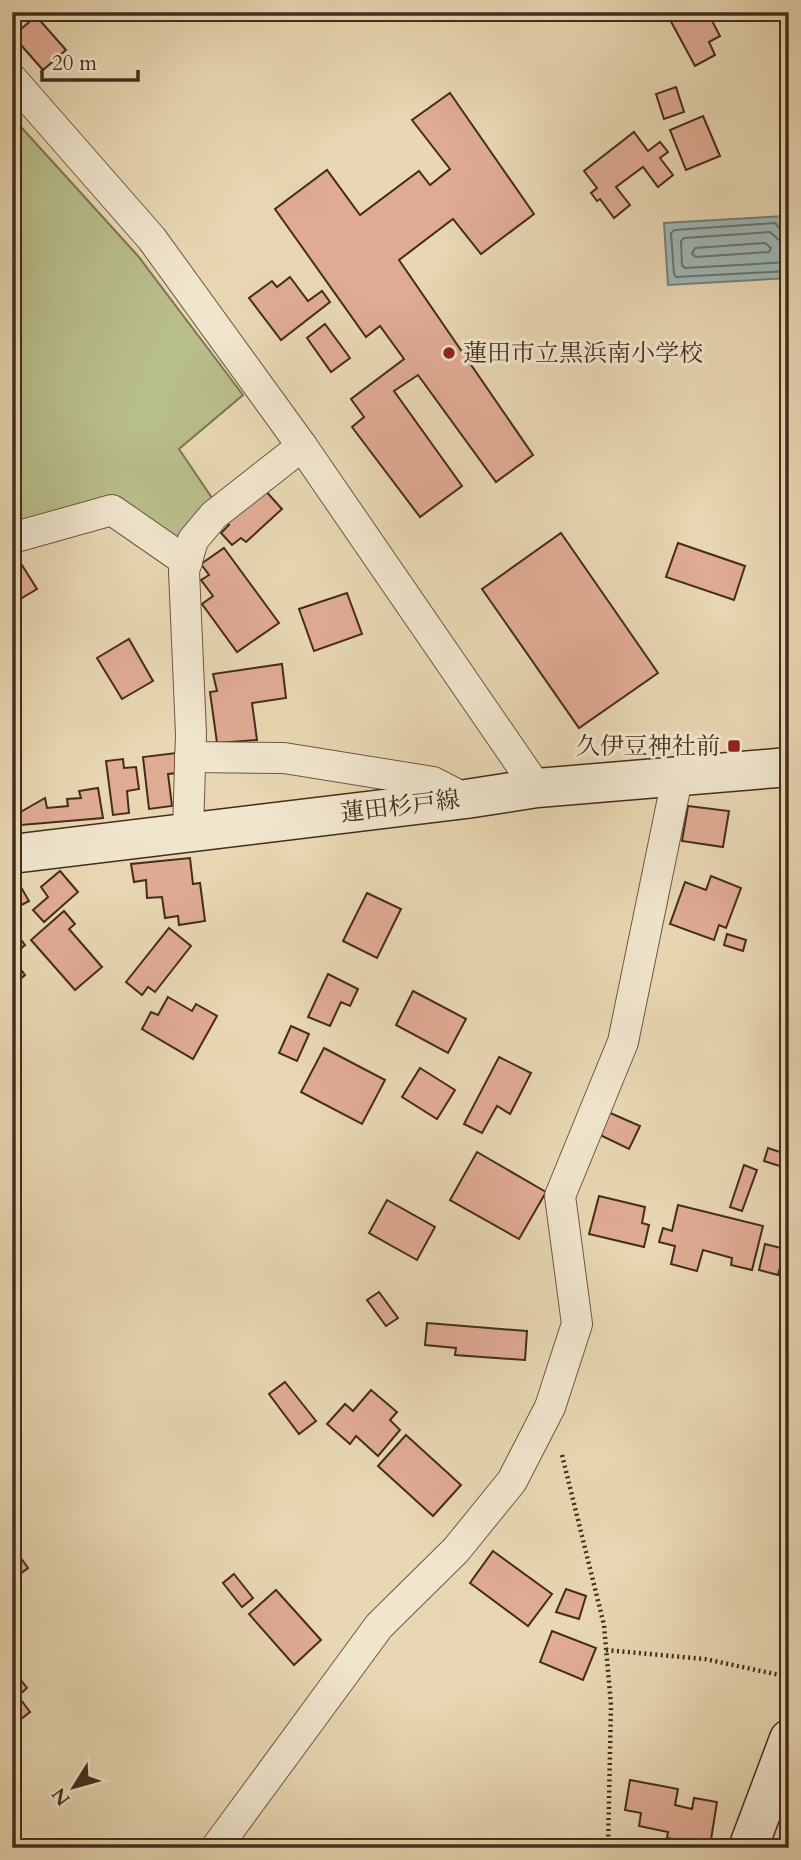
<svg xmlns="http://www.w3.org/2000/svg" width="801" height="1860" font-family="Cardo,'Noto Serif JP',serif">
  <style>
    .green { fill: #b8be8a; stroke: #7e7552; stroke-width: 2 }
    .water { fill: #9cb7b7; stroke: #797f79; stroke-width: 2 }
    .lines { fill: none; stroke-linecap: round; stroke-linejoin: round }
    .shore { stroke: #707269; stroke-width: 2 }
    .building { fill: #e0ab94; stroke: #452c1b; stroke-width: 2 }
    .minor-casing { stroke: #6e5741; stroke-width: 32 }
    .secondary-casing { stroke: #452c1b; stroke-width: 41 }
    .path { stroke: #452c1b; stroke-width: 4.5; stroke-dasharray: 2 3.5; stroke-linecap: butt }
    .minor { stroke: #f0e5cd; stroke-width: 30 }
    .secondary { stroke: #f0e5cd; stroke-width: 38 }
    .poi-dot { fill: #8f2418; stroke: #f0e5cd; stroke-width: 2.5 }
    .labels { text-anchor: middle; stroke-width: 6; stroke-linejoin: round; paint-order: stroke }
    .poi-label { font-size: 24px; fill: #452c1b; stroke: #f0e5cd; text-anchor: start }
    .street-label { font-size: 24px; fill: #452c1b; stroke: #f0e5cd }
  </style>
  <rect width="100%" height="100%" fill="#e8d7b2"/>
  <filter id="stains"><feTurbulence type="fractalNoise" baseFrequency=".00286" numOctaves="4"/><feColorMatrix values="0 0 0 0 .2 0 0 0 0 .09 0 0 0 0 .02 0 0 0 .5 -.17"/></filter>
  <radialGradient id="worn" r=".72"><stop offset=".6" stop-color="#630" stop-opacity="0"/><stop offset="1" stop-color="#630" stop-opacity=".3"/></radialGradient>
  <path class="green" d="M 12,117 L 138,256 L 243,395 L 179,449 L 214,501 L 176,543 L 111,499 L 12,524 Z"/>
  <path class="water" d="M 785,216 L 788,278 L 668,285 L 664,223 Z"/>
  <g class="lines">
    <g class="shore">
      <path d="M 789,233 L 782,231 L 775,223 L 675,230 L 671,233 L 674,274 L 676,277 L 789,271"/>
      <path d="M 789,241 L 779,240 L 770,232 L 684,238 L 681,241 L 682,265 L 685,268 L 789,262"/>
      <path d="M 765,243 L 771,248 L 769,252 L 696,257 L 692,254 L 695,248 Z"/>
    </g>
  </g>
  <g class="building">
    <path d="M 674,12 L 699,12 L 703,20 L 710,17 L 720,36 L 709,42 L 715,55 L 695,66 L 668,16 Z"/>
    <path d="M 36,16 L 66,50 L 43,70 L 13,36 Z"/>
    <path d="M 676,87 L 684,112 L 664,119 L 656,94 Z"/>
    <path d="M 450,93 L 534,214 L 481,254 L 453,219 L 399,260 L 533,455 L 496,482 L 418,375 L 394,391 L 462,486 L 420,517 L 352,427 L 364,417 L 351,399 L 404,359 L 380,326 L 366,337 L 275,209 L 327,170 L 360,215 L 419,171 L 430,185 L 450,169 L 412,120 Z"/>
    <path d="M 703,116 L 720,156 L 686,170 L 670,130 Z"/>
    <path d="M 634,132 L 648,151 L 660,142 L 668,152 L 660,158 L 673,175 L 658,187 L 643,167 L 616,187 L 630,205 L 614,218 L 600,199 L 597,201 L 591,193 L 597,188 L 584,171 Z"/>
    <path d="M 290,277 L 308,301 L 322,291 L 330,302 L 281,340 L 249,298 L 272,281 L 277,287 Z"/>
    <path d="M 325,324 L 350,358 L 331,372 L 307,338 Z"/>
    <path d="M 262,487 L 282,509 L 246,542 L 241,538 L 232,545 L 221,533 L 229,525 L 226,521 Z"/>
    <path d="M 561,533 L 658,673 L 579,728 L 482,589 Z"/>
    <path d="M 678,543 L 745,566 L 734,600 L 666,577 Z"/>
    <path d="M 224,548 L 279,623 L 237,652 L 202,604 L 213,596 L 201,580 L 209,575 L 201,564 Z"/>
    <path d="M 13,551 L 37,589 L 12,604 L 12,552 Z"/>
    <path d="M 347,593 L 362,634 L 314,651 L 299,609 Z"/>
    <path d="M 129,639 L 153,681 L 122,699 L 97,658 Z"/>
    <path d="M 282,664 L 286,698 L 252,703 L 257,740 L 217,743 L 210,692 L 217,691 L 213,674 Z"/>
    <path d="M 176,753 L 178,773 L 168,774 L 172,806 L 149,809 L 143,757 Z"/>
    <path d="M 123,759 L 124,768 L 136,767 L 139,789 L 127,791 L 129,813 L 113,815 L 106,761 Z"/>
    <path d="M 98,788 L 103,818 L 21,825 L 19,813 L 45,798 L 47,808 L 68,806 L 67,799 L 81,798 L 79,791 Z"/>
    <path d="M 688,806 L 729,811 L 723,847 L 682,841 Z"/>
    <path d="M 190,858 L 193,884 L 200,883 L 205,921 L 179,925 L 178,916 L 165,918 L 162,897 L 147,898 L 146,880 L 134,882 L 131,864 Z"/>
    <path d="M 60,871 L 78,892 L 44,922 L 33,910 L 48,897 L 41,887 Z"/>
    <path d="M 711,876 L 741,888 L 726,928 L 719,925 L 714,940 L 670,924 L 685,882 L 706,890 Z"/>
    <path d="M 15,877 L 29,901 L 12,910 L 12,879 Z"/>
    <path d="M 367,893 L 401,909 L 377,958 L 343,941 Z"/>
    <path d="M 64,911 L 75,924 L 69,929 L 102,967 L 75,990 L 31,940 Z"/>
    <path d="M 169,928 L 191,946 L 155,992 L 148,987 L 142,995 L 126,982 Z"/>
    <path d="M 16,933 L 25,945 L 12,956 L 12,936 Z"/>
    <path d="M 727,934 L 746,940 L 743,951 L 724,945 Z"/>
    <path d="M 15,962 L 25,975 L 12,986 L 12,964 Z"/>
    <path d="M 328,974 L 358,989 L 350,1006 L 341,1002 L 330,1026 L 308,1017 Z"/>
    <path d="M 413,991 L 466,1019 L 448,1053 L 396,1025 Z"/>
    <path d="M 168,997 L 192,1011 L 196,1004 L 217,1016 L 193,1059 L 142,1029 L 151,1012 L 158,1015 Z"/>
    <path d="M 291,1026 L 309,1034 L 297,1061 L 279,1053 Z"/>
    <path d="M 324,1048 L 385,1080 L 362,1124 L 301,1092 Z"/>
    <path d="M 499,1057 L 531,1073 L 510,1114 L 497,1106 L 482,1133 L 464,1124 Z"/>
    <path d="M 420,1068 L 455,1090 L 437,1119 L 402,1097 Z"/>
    <path d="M 608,1112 L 640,1126 L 629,1149 L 598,1134 Z"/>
    <path d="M 768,1148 L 789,1155 L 789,1169 L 764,1161 Z"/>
    <path d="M 477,1152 L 546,1192 L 519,1239 L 450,1200 Z"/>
    <path d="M 744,1165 L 757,1170 L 742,1211 L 730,1207 Z"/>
    <path d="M 599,1196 L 645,1207 L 642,1223 L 649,1225 L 644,1247 L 589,1234 Z"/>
    <path d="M 387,1200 L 435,1227 L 417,1260 L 369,1233 Z"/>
    <path d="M 678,1205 L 763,1226 L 752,1270 L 731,1265 L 732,1258 L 703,1250 L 697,1271 L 671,1264 L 675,1246 L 659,1242 L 663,1228 L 672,1231 Z"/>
    <path d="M 765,1244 L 785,1249 L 778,1275 L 759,1270 Z"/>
    <path d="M 379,1292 L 398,1318 L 386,1326 L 367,1300 Z"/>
    <path d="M 427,1323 L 527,1331 L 525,1360 L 455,1355 L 456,1348 L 425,1345 Z"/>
    <path d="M 285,1382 L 316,1421 L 299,1434 L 269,1394 Z"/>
    <path d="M 371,1390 L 397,1412 L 390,1420 L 400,1430 L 378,1456 L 356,1436 L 350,1444 L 327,1424 L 345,1404 L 353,1411 Z"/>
    <path d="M 406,1435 L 461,1485 L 433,1516 L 378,1466 Z"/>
    <path d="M 12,1546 L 28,1568 L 12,1580 Z"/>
    <path d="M 493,1551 L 552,1594 L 528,1626 L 470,1583 Z"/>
    <path d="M 234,1574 L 253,1598 L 242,1607 L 223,1583 Z"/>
    <path d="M 566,1589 L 586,1596 L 579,1619 L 556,1612 Z"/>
    <path d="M 276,1590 L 321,1640 L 294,1665 L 249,1614 Z"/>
    <path d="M 552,1631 L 596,1648 L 583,1680 L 540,1662 Z"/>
    <path d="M 16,1674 L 27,1688 L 18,1696 L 30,1712 L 12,1726 L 12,1677 Z"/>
    <path d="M 630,1780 L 678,1789 L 675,1805 L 692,1809 L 694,1798 L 717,1802 L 710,1846 L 667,1838 L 668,1832 L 639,1826 L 641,1813 L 625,1810 Z"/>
  </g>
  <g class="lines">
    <g class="minor-casing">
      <g id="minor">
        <path d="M 12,79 L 152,239 L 302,446 L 537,788"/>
        <path d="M 12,538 L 112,510 L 187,562"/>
        <path d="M 190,757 L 284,758 L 433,782 L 466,799"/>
        <path d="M 188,831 L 191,734 L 184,571 L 193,540 L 214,515 L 302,446"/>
        <path d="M 216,1848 L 379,1626 L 456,1550 L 512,1481 L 550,1407 L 577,1324 L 560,1196 L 623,1042 L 678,774"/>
      </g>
    </g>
    <g class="secondary-casing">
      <g id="secondary">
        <path d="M 12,854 L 466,799 L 537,788 L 789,767"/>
        <path d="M 748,1848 L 789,1739"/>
      </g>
    </g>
    <g class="path">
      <path d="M 562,1455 L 604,1625 L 611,1705 L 608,1848"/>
      <path d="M 606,1650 L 705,1659 L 789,1677"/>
    </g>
    <use href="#minor" class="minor"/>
    <use href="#secondary" class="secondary"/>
  </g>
  <g class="poi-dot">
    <circle cx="449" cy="353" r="7"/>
    <rect x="727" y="739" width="14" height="14" rx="3.5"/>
  </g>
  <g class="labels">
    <g class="poi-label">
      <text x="463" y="361">蓮田市立黒浜南小学校</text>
      <text x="720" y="754" text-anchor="end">久伊豆神社前</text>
    </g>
    <g class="street-label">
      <text transform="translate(400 806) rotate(-7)" y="8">蓮田杉戸線</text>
    </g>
  </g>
  <rect width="801" height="1860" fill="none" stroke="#e8d7b2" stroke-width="42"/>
  <rect x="14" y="14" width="773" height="1832" fill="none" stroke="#452c1b" stroke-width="3.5"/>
  <rect x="21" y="21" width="759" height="1818" fill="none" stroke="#452c1b" stroke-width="2"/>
  <g transform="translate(74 1787) rotate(233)" stroke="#f0e5cd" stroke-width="5" paint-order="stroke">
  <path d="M0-5L12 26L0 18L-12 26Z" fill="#452c1b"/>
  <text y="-10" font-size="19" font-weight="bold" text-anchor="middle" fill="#452c1b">N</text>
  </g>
  <path d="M42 70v10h96v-10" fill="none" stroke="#452c1b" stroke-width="3.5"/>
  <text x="52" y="70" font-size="21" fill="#452c1b" stroke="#f0e5cd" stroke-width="5" paint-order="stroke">20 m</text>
  <rect width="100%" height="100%" filter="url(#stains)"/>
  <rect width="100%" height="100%" fill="url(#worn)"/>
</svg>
